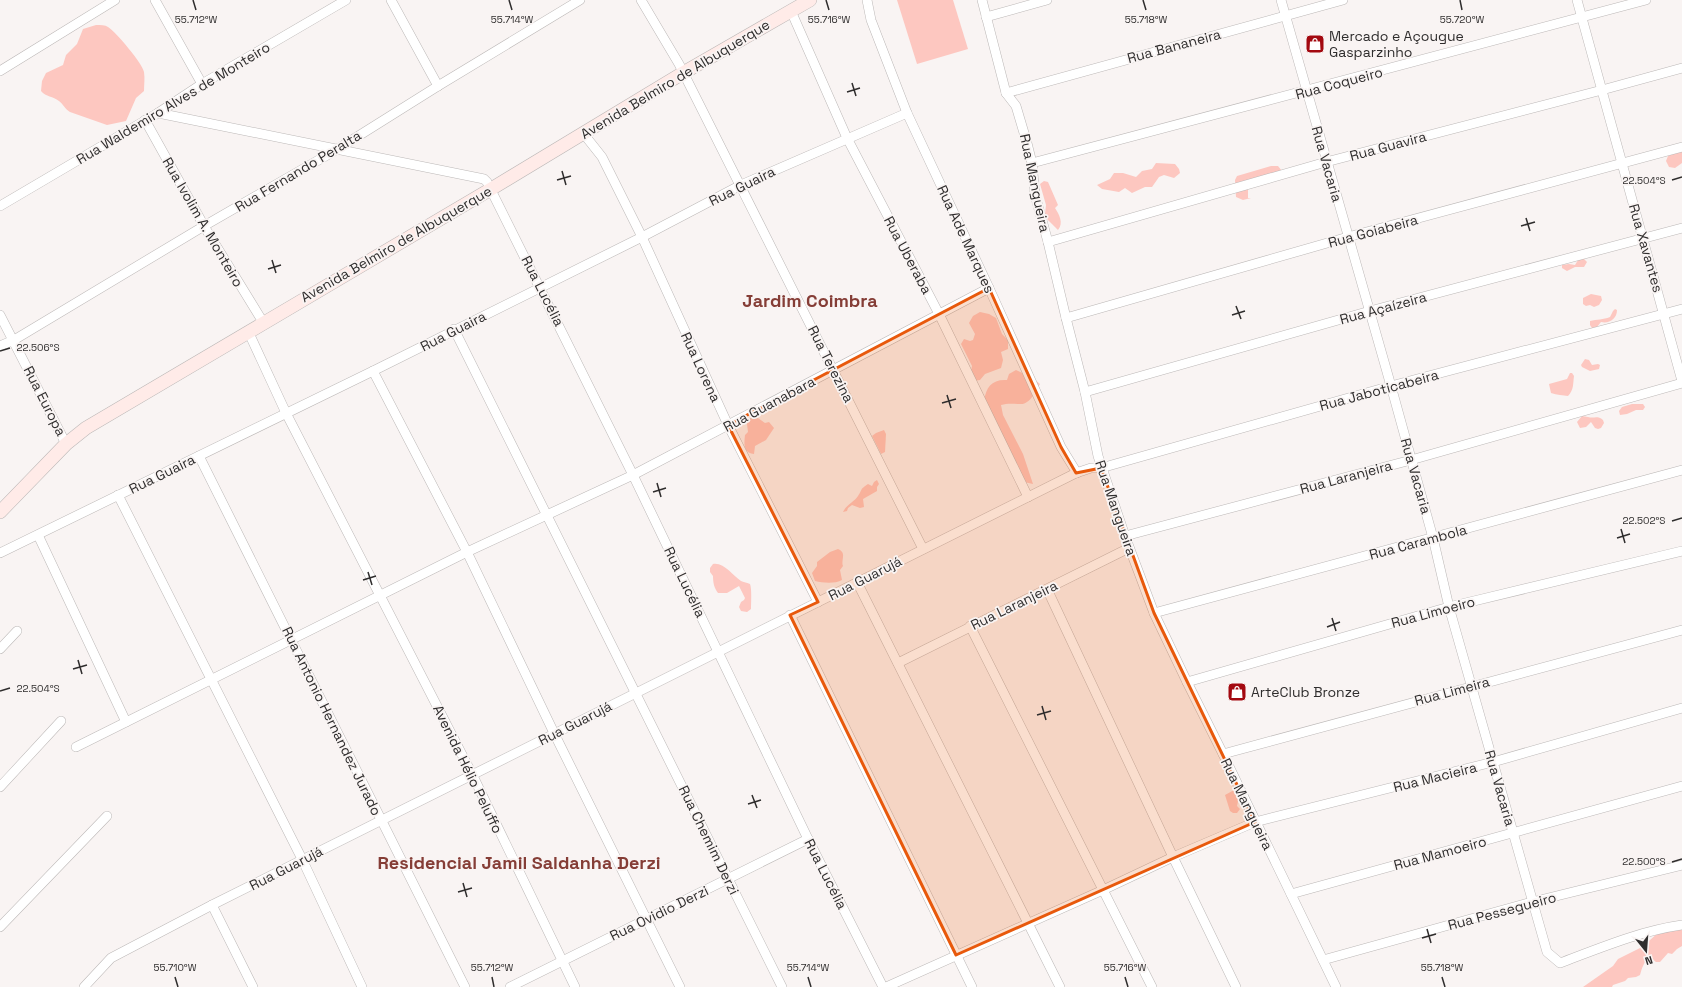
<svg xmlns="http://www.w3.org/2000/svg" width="1682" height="987" font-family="'Space Grotesk',sans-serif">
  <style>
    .green { fill: #fdc7c0 }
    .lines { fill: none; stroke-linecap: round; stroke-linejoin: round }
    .street-casing { stroke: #bcb8b7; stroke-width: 10 }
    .secondary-casing { stroke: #bcb8b7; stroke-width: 14 }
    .street { stroke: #fff; stroke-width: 9 }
    .secondary { stroke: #ffebe8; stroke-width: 13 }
    .marked { fill: #e8590c; fill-opacity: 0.2; stroke: #e8590c; stroke-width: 3; stroke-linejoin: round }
    .ticks { fill: none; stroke: #2f2d2d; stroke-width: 1.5 }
    .labels { text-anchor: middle; stroke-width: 3.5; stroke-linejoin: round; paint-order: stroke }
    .poi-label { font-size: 14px; fill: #2f2d2d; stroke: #f9f4f3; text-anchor: start }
    .street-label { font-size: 14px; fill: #2f2d2d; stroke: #f9f4f3 }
    .district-label { font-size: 18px; font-weight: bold; fill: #853d36; stroke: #f9f4f3 }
    .ticks-label { font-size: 10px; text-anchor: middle; fill: #2f2d2d; stroke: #f9f4f3; stroke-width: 3.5; stroke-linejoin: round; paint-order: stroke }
  </style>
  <rect width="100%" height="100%" fill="#f9f4f3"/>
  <g class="green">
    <path d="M 897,0 L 953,0 L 968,49 L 917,64 Z"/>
    <path d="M 96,25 C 101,25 105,25 108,27 C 116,32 143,64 144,72 C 145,78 144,85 144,91 L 136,98 L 126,121 L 107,125 L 70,112 C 65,109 63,104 59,101 C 53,96 46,97 41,91 L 42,81 L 46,73 L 63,65 L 66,55 L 77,44 L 83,29 Z"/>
    <path d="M 1682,150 L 1682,163 L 1675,168 L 1669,167 L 1666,161 L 1668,156 Z"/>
    <path d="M 1156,163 L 1175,164 L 1179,169 L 1180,173 L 1174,178 L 1164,175 L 1159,177 L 1152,187 L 1145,187 L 1132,193 L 1125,188 L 1119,192 L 1102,189 L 1097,185 L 1110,179 L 1114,173 L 1123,173 L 1136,177 L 1142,171 L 1152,169 Z"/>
    <path d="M 1271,166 L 1278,166 L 1282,171 L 1248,189 L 1248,198 L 1251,198 L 1243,200 L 1236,197 L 1235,180 L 1237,176 Z"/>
    <path d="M 1044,181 L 1048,182 L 1058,205 L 1055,208 C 1059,214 1064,223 1058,230 L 1046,218 L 1045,214 L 1046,205 L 1040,184 Z"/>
    <path d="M 1583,258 L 1587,262 L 1584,267 L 1575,267 L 1567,271 L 1562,268 L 1562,265 L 1569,264 L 1575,265 L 1578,260 Z"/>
    <path d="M 1591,294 L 1601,296 L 1602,300 L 1599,305 L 1594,307 L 1590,305 L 1586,306 L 1583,304 L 1583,298 Z"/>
    <path d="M 1615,309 L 1617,310 C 1617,319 1609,324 1601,322 L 1597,327 L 1592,328 L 1590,325 L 1590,321 C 1597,319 1603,320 1610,317 L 1613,311 Z"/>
    <path d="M 980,312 L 989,314 L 996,318 L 1002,334 L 1008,340 L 1008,349 L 1001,352 L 1003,360 L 1001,368 L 985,374 L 980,380 L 974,381 L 970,376 L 972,366 L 961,344 L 964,339 L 970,341 L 973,340 L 975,334 L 969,323 L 973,316 Z"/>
    <path d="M 1585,359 L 1589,360 L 1592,365 L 1598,364 L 1600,365 L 1599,369 L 1590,371 L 1582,367 L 1581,365 Z"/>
    <path d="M 1016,370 L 1033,378 L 1040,384 C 1036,391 1030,405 1020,404 C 1013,404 1008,403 1001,405 L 1003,415 L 1023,454 L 1033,484 L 1024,482 L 984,401 C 986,387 992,379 1007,380 L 1009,374 Z"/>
    <path d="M 1570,373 L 1572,373 L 1574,376 C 1573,383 1574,390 1568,396 C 1563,395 1557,395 1551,393 L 1549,384 L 1567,379 Z"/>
    <path d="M 1632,404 L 1643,404 L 1645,407 L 1643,410 L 1636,410 L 1627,414 L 1620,415 L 1619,411 L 1622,407 Z"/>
    <path d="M 755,416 L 765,423 L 769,422 L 774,428 L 766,440 L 755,446 L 754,454 C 743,453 744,444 745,435 L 748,432 L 747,424 L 751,417 Z"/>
    <path d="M 1582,416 C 1584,416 1586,417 1588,417 C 1594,419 1597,415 1603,420 L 1604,423 L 1601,428 L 1598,429 L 1595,428 L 1591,422 L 1586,427 L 1580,428 L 1577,422 Z"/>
    <path d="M 884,430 L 886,434 L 885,452 L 881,454 L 872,436 L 876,433 Z"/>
    <path d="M 877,480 L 879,484 L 877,487 L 877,491 L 863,499 L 864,507 L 860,508 L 852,505 L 848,508 L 847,511 L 843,512 C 846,505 854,502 858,496 C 863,489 859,490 868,484 L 872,486 L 874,482 Z"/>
    <path d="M 838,549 C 847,553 841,559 843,566 L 840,570 L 842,580 C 835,584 823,583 815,581 L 812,573 L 817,566 L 817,562 L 830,552 Z"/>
    <path d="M 713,564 C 724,562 733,576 741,581 C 743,582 748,583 750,584 C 752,589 751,604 751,609 L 747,612 L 741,611 L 739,607 L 741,602 L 744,600 L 745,598 L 739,586 L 727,593 L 718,593 C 714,588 713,582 713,576 L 710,572 L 710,568 Z"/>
    <path d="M 1236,789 L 1239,797 L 1237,806 L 1240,809 L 1237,813 L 1233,813 L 1230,811 L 1225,795 Z"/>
    <path d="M 1682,926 L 1682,946 L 1677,949 L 1672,954 L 1668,953 L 1660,962 L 1656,962 L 1650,957 C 1644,961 1642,968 1640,975 L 1636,977 L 1628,978 L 1625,981 L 1613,985 L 1612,987 L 1583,987 L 1613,966 L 1618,959 L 1642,947 L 1658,933 Z"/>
  </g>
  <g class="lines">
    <g class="street-casing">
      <g id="street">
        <path d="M 155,0 L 202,84"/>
        <path d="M 391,0 L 438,86"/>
        <path d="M 641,0 L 679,64 L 923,549"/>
        <path d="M 867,0 L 871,20 L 907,113 L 989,288 L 1061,447 L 1077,473"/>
        <path d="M 982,0 L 1006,93 L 1016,106 L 1027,143 L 1032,163 L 1035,195 L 1048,242 L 1066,318 L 1085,392 L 1098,456 L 1125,536 L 1154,613 L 1187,682 L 1223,754 L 1336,987"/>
        <path d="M 1281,0 L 1391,386 L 1433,538 L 1449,607 L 1547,952 L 1560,963 C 1600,948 1640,931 1682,925"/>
        <path d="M 1577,0 L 1682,381"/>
        <path d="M 791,11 L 847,138 L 939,314 L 1028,497"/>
        <path d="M 986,17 L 1047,0"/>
        <path d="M 0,71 L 115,0"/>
        <path d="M 1006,93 L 1343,0"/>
        <path d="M 158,113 L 484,179 L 487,182 L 633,475 L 808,839 L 883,987"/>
        <path d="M 145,120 L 204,226 L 263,322"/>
        <path d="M 583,133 L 602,157 L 642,237 L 728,425 L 818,602"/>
        <path d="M 1032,163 L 1646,0"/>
        <path d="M 0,206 L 158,113 L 202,84 L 346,0"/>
        <path d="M 1048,242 L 1326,162 L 1602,90 L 1682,68"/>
        <path d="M 0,315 L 66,444"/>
        <path d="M 1066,318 L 1348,237 L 1682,147"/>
        <path d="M 454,329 L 782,987"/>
        <path d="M 248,331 L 286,413 L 472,774 L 575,987"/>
        <path d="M 0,346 L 14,340 L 204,226 L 336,150 L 438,86 L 580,0"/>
        <path d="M 373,371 L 467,552 L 554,733 L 680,987"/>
        <path d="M 1085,392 L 1370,311 L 1682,228"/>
        <path d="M 199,456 L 465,987"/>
        <path d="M 118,495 L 302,859 L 362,987"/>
        <path d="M 38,535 L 126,722"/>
        <path d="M 1125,536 L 1411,460 L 1682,383"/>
        <path d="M 0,553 L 373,371 L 642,237 L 741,185 L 907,113"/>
        <path d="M 857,582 L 1060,987"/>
        <path d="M 1047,589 L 1173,857 L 1236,987"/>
        <path d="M 1154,613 L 1682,470"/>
        <path d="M 790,615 L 972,987"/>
        <path d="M 970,626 L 1152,987"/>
        <path d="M 0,649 L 17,631"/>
        <path d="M 898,663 L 1129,548"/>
        <path d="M 1187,682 L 1449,607 L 1682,551"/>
        <path d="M 76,747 L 467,552 L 633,475 L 989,288"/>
        <path d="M 1223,754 L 1682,630"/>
        <path d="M 0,787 L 61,721"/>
        <path d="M 1291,894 L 1682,786"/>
        <path d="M 212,905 L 253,987"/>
        <path d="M 0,927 L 107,816"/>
        <path d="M 1323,960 L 1532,902 L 1682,865"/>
        <path d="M 84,987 L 111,958 L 212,905 L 1076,473 L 1091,468 L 1101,468 L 1391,386 L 1682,309"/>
        <path d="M 510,987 L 808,839"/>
        <path d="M 886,987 L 1103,890 L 1173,857 L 1255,822 L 1493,762 L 1682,708"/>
      </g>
    </g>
    <g class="secondary-casing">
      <path id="secondary" d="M 0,512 L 66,444 L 86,428 L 491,189 L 683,73 L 810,0"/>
    </g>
    <use href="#street" class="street"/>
    <use href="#secondary" class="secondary"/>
  </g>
  <path class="marked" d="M 989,288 L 1061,447 L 1076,473 L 1101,468 L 1154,613 L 1255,822 L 956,955 L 790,615 L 818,602 L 728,425 Z"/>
  <path class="ticks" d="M 193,0 L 196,10M 509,0 L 512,10M 826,0 L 829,10M 1143,0 L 1146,10M 1460,0 L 1462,10M 852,83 L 856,96M 847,92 L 860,88M 562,171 L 566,185M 557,180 L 571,176M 1672,180 L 1682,177M 1526,218 L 1530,231M 1521,226 L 1535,222M 272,260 L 276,273M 268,269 L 281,265M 1236,306 L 1241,319M 1232,315 L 1245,311M 0,351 L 10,348M 947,395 L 951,408M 942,403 L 956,399M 657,483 L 661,497M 653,492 L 666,488M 1672,521 L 1682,518M 1621,529 L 1625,543M 1617,538 L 1630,534M 368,572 L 372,585M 363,580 L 376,576M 1332,618 L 1336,631M 1327,627 L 1340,622M 78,660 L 82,674M 73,669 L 87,665M 0,691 L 10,688M 1042,706 L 1046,720M 1037,715 L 1051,711M 752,795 L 757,808M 748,804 L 761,800M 1672,862 L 1682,859M 463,883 L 467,897M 458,892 L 472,888M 1427,929 L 1431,943M 1422,938 L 1436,934M 175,977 L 178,987M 492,977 L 494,987M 808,977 L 811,987M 1125,977 L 1128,987M 1442,977 L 1445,987"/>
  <defs>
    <g id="shop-square" transform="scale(1)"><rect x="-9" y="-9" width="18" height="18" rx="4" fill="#a30910" stroke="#f9f4f3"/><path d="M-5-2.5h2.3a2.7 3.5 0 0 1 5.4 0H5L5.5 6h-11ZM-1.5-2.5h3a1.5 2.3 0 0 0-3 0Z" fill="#fff"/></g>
  </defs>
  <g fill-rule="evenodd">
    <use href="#shop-square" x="1315" y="44"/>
    <use href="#shop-square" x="1237" y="692"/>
  </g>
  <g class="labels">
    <g class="poi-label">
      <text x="1329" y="41">Mercado e Açougue<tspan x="1329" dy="16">Gasparzinho</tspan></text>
      <text x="1251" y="697">ArteClub Bronze</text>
    </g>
    <g class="street-label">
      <text transform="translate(1174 46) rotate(-15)" y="5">Rua Bananeira</text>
      <text transform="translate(675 79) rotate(-31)" y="5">Avenida Belmiro de Albuquerque</text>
      <text transform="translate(1339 83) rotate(-15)" y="5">Rua Coqueiro</text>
      <text transform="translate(173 103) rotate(-31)" y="5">Rua Waldemiro Alves de Monteiro</text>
      <text transform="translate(1388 146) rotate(-15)" y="5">Rua Guavira</text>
      <text transform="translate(1327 164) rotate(74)" y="5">Rua Vacaria</text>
      <text transform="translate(298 171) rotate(-31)" y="5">Rua Fernando Peralta</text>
      <text transform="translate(1035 183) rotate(78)" y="5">Rua Mangueira</text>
      <text transform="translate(742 186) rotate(-26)" y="5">Rua Guaira</text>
      <text transform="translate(203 222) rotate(60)" y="5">Rua Ivolim A. Monteiro</text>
      <text transform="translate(1373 231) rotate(-15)" y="5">Rua Goiabeira</text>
      <text transform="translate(966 239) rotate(65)" y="5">Rua Ade Marques</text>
      <text transform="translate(396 244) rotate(-30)" y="5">Avenida Belmiro de Albuquerque</text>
      <text transform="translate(1646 248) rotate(74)" y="5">Rua Xavantes</text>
      <text transform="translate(908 255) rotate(62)" y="5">Rua Uberaba</text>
      <text transform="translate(543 291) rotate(63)" y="5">Rua Lucélia</text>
      <text transform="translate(1383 308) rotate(-15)" y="5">Rua Açaízeira</text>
      <text transform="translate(453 331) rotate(-27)" y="5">Rua Guaira</text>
      <text transform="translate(831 364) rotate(63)" y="5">Rua Terezina</text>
      <text transform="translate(701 367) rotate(65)" y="5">Rua Lorena</text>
      <text transform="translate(1379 390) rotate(-15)" y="5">Rua Jaboticabeira</text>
      <text transform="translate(45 401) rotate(63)" y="5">Rua Europa</text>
      <text transform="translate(769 404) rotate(-28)" y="5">Rua Guanabara</text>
      <text transform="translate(162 474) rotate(-26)" y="5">Rua Guaira</text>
      <text transform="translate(1416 476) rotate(74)" y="5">Rua Vacaria</text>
      <text transform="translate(1346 477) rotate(-15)" y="5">Rua Laranjeira</text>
      <text transform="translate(1116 508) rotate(71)" y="5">Rua Mangueira</text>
      <text transform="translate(1418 542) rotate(-15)" y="5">Rua Carambola</text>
      <text transform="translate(865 578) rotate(-27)" y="5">Rua Guarujá</text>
      <text transform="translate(685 582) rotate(64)" y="5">Rua Lucélia</text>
      <text transform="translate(1014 605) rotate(-26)" y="5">Rua Laranjeira</text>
      <text transform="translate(1433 612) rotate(-15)" y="5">Rua Limoeiro</text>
      <text transform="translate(1452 691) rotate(-15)" y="5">Rua Limeira</text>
      <text transform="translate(332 721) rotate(64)" y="5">Rua Antonio Hernandez Jurado</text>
      <text transform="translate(575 723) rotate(-27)" y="5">Rua Guarujá</text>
      <text transform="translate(468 769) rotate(64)" y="5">Avenida Hélio Peluffo</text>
      <text transform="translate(1435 777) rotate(-14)" y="5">Rua Macieira</text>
      <text transform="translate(1500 788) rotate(74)" y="5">Rua Vacaria</text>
      <text transform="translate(1247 804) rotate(64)" y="5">Rua Mangueira</text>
      <text transform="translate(709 840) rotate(64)" y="5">Rua Chemim Derzi</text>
      <text transform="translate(1440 853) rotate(-15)" y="5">Rua Mamoeiro</text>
      <text transform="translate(286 868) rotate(-27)" y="5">Rua Guarujá</text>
      <text transform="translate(826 874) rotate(63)" y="5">Rua Lucélia</text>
      <text transform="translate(1502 911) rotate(-15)" y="5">Rua Pessegueiro</text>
      <text transform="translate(659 913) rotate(-26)" y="5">Rua Ovidio Derzi</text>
    </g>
    <g class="district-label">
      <text x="810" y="307">Jardim Coimbra</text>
      <text x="519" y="869">Residencial Jamil Saldanha Derzi</text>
    </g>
  </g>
  <g class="ticks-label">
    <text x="196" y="23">55.712°W</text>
    <text x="512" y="23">55.714°W</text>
    <text x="829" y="23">55.716°W</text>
    <text x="1146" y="23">55.718°W</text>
    <text x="1462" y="23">55.720°W</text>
    <text x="1644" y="184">22.504°S</text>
    <text x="38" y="351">22.506°S</text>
    <text x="1644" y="524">22.502°S</text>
    <text x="38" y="692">22.504°S</text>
    <text x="1644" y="865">22.500°S</text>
    <text x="175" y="971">55.710°W</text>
    <text x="492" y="971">55.712°W</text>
    <text x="808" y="971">55.714°W</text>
    <text x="1125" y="971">55.716°W</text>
    <text x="1442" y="971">55.718°W</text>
  </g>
  <g transform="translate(1646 951) rotate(163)" stroke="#f9f4f3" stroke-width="3" paint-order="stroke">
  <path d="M0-3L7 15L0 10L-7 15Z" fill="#2f2d2d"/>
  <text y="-6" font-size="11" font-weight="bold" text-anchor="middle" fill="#2f2d2d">N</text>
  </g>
</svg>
